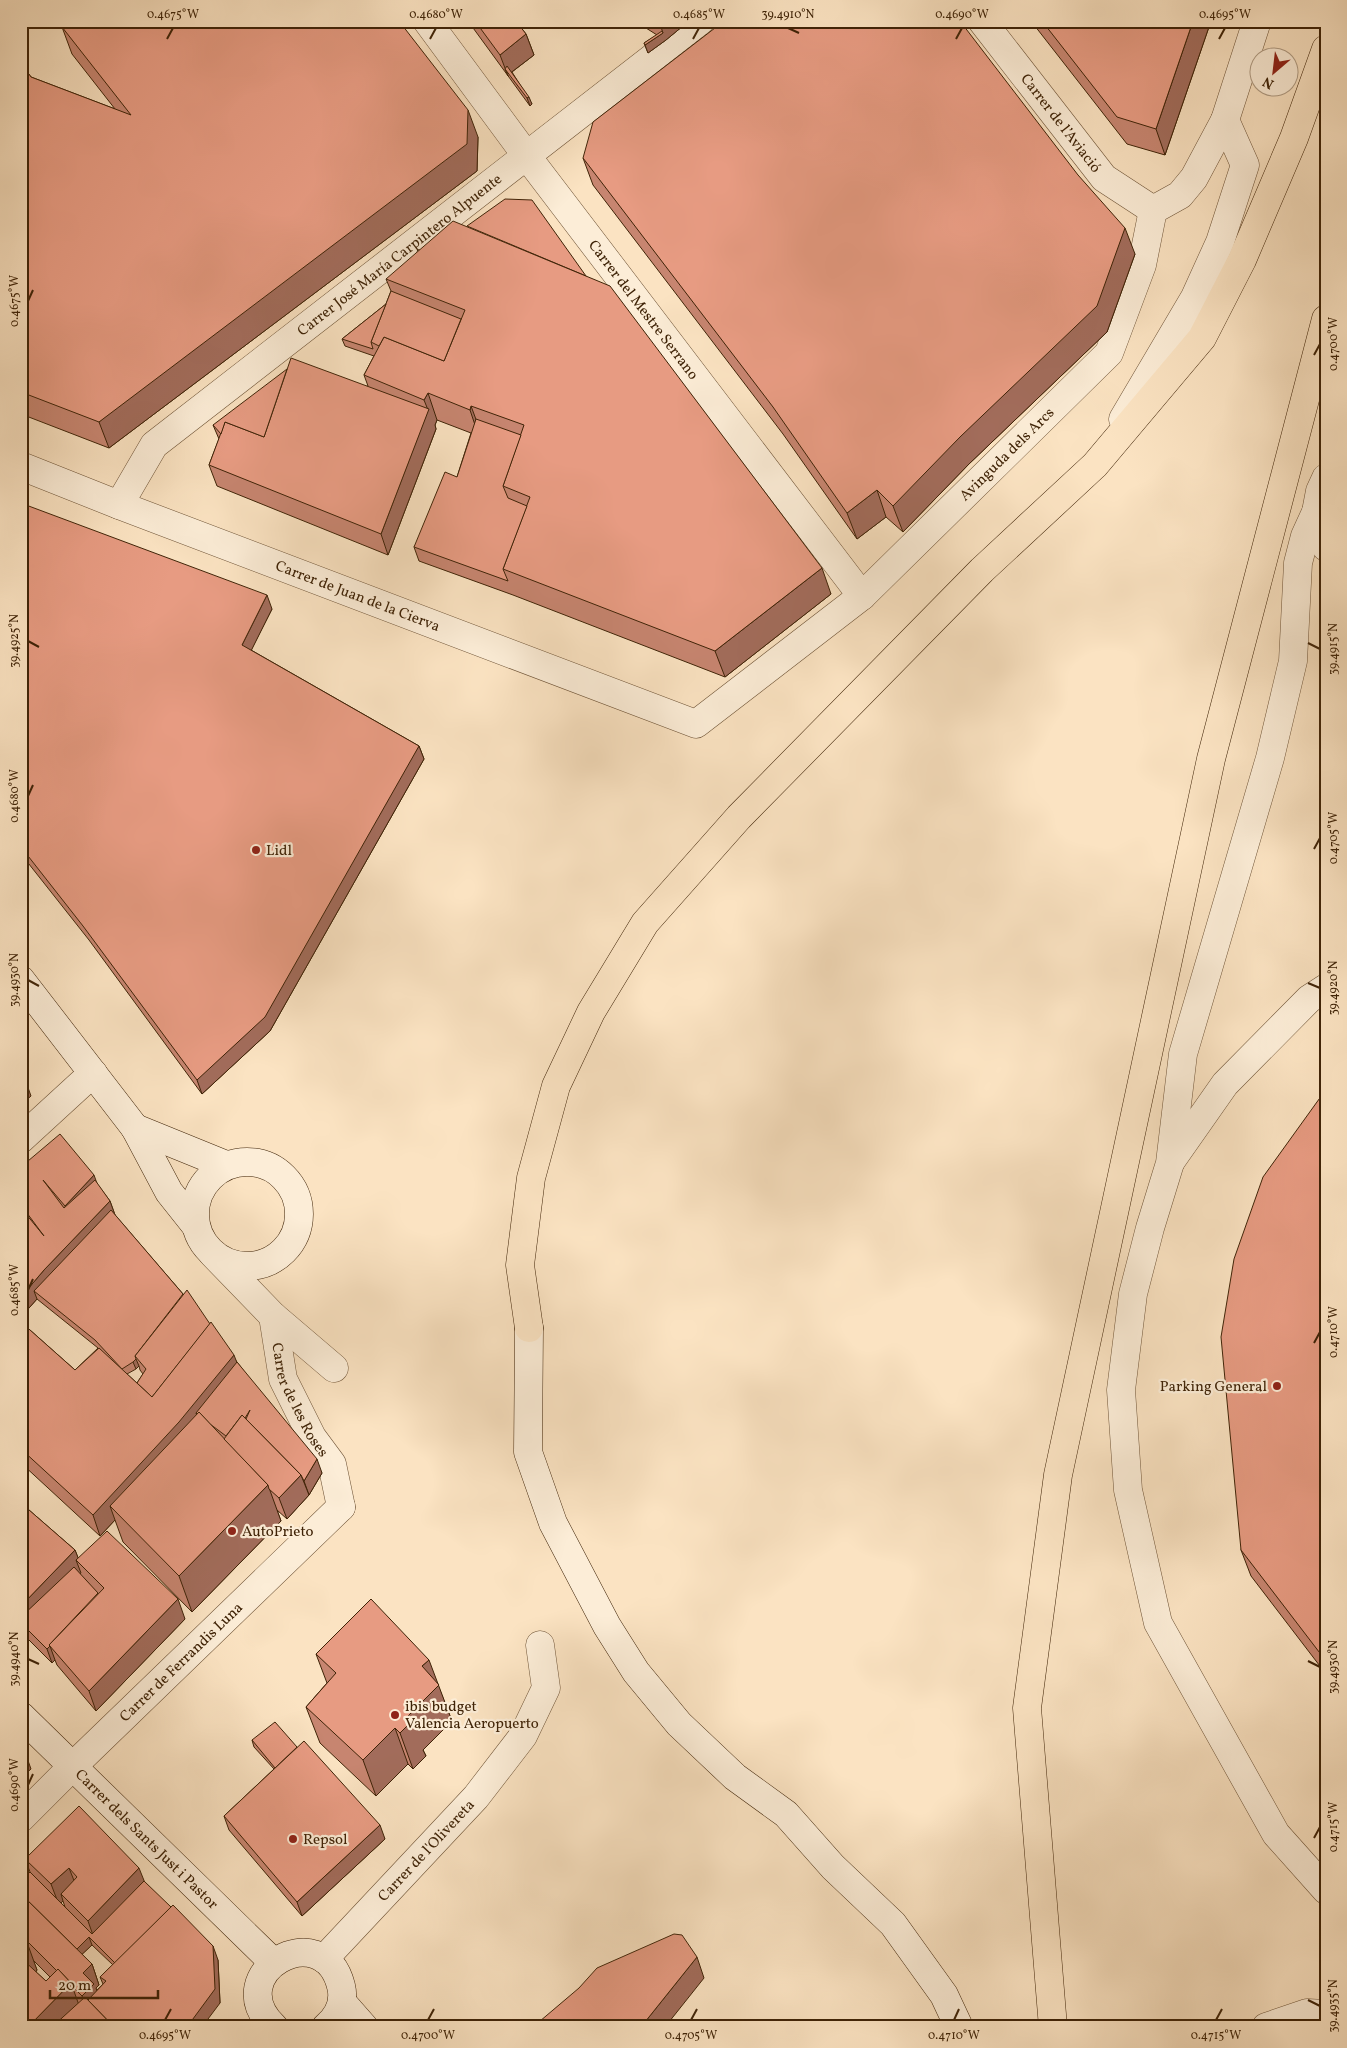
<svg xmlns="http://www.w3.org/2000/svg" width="1347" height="2048" font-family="Vollkorn,serif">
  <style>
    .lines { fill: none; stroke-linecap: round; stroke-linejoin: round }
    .minor-casing { stroke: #6e5336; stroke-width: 29 }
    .tertiary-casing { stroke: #6e5336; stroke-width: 29 }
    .secondary-casing { stroke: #3f2307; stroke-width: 29 }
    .motorway-casing { stroke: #3f2307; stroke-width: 29 }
    .minor { stroke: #fcedd7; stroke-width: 28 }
    .tertiary { stroke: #fcedd7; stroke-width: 28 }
    .secondary { stroke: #fcedd7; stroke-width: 28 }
    .motorway { stroke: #fbe3c2; stroke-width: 28 }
    .wall { fill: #c78570; stroke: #3f2307; fill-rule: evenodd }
    .shaded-wall { fill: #a26c5b; stroke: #3f2307 }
    .building { fill: #e79b82; stroke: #3f2307 }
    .ticks { fill: none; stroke: #3f2307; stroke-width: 2 }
    .poi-dot { fill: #8f2418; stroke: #fcedd7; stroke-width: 2 }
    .labels { text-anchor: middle; stroke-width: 4.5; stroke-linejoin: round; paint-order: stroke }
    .street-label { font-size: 15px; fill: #3f2307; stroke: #fcedd7 }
    .poi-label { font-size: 15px; fill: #3f2307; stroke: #fcedd7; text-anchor: start }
    .neatline { fill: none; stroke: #3f2307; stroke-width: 2 }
    .ticks-label { font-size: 12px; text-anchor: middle; fill: #3f2307 }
  </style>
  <rect width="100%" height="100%" fill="#fbe3c2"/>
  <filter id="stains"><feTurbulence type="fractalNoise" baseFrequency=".004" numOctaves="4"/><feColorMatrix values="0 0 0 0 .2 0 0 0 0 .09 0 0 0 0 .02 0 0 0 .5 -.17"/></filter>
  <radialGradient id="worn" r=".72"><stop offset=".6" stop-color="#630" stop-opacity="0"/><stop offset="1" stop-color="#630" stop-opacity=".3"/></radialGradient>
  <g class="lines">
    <g class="minor-casing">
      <g id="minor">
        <path id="s1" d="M 427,21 L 526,155 L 862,596"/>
        <path id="s2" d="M 982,21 L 1104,178 L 1153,210"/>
        <path d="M 1153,210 L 1180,195 L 1194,178 L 1225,120"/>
        <path id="s3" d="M 21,466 L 119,505 L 696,724 L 862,596 L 1109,353 L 1142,265 L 1153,210"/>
        <path id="s4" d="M 119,505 L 154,445 L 700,21"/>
        <path d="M 21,1139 L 93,1073"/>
        <path id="s5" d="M 273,1316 L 283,1379 L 312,1437 L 332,1464 L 341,1507"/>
        <path d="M 21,1818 L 73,1766"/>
        <path id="s6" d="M 324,1959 L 476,1797 L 523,1736 L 546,1688 L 540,1645"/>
      </g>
    </g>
    <g class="tertiary-casing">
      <g id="tertiary">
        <path d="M 1123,419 L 1195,297 L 1220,242 L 1245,165 L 1225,120 L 1257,21"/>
        <path d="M 1326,478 L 1320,491 L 1316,512 L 1305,536 L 1298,563 L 1293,661 L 1270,758 L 1183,1054 L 1170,1163 L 1150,1228 L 1133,1294 L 1121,1390 L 1128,1490 L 1158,1623 L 1276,1834 L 1326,1890"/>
        <path d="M 1316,512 L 1320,537 L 1326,547"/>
        <path d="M 1171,1161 L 1225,1084 L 1309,999 L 1326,988"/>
        <path d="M 213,1254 L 273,1316 L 334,1368"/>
        <path id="s7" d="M 73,1766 L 341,1507"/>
        <path d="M 1266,2027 L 1307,2013 L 1326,2014"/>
      </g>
    </g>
    <g class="secondary-casing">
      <g id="secondary">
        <path d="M 21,980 L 135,1128 L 169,1192 L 196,1226"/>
        <path d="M 135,1128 L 226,1165"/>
        <circle cx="247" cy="1214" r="52"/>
        <path d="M 529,1328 L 528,1452 L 553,1523 L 607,1626 L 636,1672 L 679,1724 L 735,1777 L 786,1814 L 833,1867 L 893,1924 L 944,1995 L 959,2027"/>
        <path id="s8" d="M 21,1716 L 273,1962"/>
        <path d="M 342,2002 L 364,2027"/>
        <path d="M 274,2027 C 218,1973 323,1914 341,1986 C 345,2002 338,2017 326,2027"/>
      </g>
    </g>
    <g class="motorway-casing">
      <g id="motorway">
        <path d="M 529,1328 L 520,1265 L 531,1178 L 556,1086 L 591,1012 L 645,923 L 739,817 L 982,570 L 1095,465 L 1202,338 L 1242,260 L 1294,138 L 1326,49"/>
        <path d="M 1053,2027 L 1027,1708 L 1058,1475 L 1211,759 L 1326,319"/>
      </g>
    </g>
    <use href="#minor" class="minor"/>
    <use href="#tertiary" class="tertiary"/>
    <use href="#secondary" class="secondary"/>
    <use href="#motorway" class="motorway"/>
  </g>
  <g class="wall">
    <path d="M 468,21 L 516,21 L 526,34 L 534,55 L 512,72 L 532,104 L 530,106 Z"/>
    <path d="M 635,21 L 689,21 L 666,40 L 648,53 L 644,43 L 657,35 Z"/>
    <path d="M 1031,21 L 1211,21 L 1165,155 L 1127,144 Z"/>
    <path d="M 62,27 L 478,137 L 477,171 L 109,448 L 21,414 L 21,63 L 31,77 L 115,109 L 72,54 Z"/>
    <path d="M 583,158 L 1135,254 L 1107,332 L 969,464 L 903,532 L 886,517 L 857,539 L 783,434 L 593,185 Z"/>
    <path d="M 586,276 L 831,594 L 725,677 L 513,595 L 419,561 L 414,547 L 457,477 L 471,433 L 437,420 L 435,425 L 436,429 L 388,555 L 217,486 L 209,465 L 219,439 L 213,425 L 368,386 L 364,375 L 374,356 L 345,346 L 342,339 L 386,304 L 391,291 L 386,279 Z"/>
    <path d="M 21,498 L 25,507 L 272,609 L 251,650 L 419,746 L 424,759 L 270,1031 L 202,1094 L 89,940 L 21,854 Z"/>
    <path d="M 1326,1092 L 1326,1674 L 1251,1576 L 1241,1550 Z"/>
    <path d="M 21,1169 L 98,1185 L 110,1201 L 115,1215 L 183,1294 L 210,1324 L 237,1362 L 322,1473 L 309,1495 L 287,1519 L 277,1510 L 281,1521 L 192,1612 L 123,1542 L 115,1520 L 100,1536 L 21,1463 L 21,1322 L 75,1370 L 98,1348 L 37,1299 L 21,1317 ZM 139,1366 L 140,1370 L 143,1374 L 137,1383 L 127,1374 L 136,1369 Z"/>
    <path d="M 21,1503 L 75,1550 L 78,1558 L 185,1619 L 96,1711 L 57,1665 L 55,1660 L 52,1663 L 23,1634 L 21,1628 Z"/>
    <path d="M 316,1654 L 437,1683 L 452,1721 L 423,1750 L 426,1756 L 413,1769 L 408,1764 L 376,1796 L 320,1743 L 306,1707 L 327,1683 Z"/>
    <path d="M 252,1740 L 297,1747 L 385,1839 L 302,1916 L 229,1830 L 224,1816 L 274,1769 L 254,1747 Z"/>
    <path d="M 25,1859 L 144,1881 L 218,1960 L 220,2003 L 21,2027 L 21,1881 L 30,1872 ZM 63,1901 L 65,1907 L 61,1903 ZM 92,1945 L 113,1965 L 100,1977 L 103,1984 L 96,1991 L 96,1988 L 99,1985 L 92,1964 L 82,1954 ZM 33,1960 L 50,1977 L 46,1981 L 36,1972 L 37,1970 Z"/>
  </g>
  <g class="shaded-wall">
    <path d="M 21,21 L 38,21 L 21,33 Z"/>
    <path d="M 659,21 L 689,21 L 666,40 L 648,53 L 645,45 L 663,33 Z"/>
    <path d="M 1193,21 L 1211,21 L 1165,155 L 1156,129 Z"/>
    <path d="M 526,34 L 534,55 L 509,74 L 505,69 L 508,76 L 500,55 Z"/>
    <path d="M 529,97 L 532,104 L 530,106 L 527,98 Z"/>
    <path d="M 468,110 L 478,137 L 477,171 L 109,448 L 99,422 Z"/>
    <path d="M 1125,228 L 1135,254 L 1107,332 L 969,464 L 903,532 L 893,506 Z"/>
    <path d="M 428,393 L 437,420 L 435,425 L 436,429 L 388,555 L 381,534 L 428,410 L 424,400 Z"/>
    <path d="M 471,406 L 481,433 L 479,437 L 470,410 Z"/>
    <path d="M 877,490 L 886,517 L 857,539 L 847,513 Z"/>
    <path d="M 22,498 L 29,518 L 21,533 L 21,499 Z"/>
    <path d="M 822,568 L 831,594 L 725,677 L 715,651 Z"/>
    <path d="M 267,595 L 272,609 L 247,659 L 242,645 Z"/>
    <path d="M 419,746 L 424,759 L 270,1031 L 202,1094 L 197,1080 Z"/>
    <path d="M 26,1082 L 31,1096 L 21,1105 L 21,1087 Z"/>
    <path d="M 94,1175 L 99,1189 L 70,1220 L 65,1206 Z"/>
    <path d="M 110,1201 L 115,1215 L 49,1284 L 34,1291 L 37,1299 L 21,1317 L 21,1297 L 44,1270 Z"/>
    <path d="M 234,1355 L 242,1376 L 196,1413 L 200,1426 L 110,1506 L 115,1520 L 100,1536 L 93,1515 Z"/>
    <path d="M 136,1359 L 139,1366 L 136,1369 L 133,1362 Z"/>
    <path d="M 317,1459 L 322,1473 L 309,1495 L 304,1481 Z"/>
    <path d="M 301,1475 L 309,1495 L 287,1519 L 279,1498 Z"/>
    <path d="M 268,1485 L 281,1521 L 192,1612 L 179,1576 Z"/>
    <path d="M 75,1550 L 81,1565 L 76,1560 L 81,1573 L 26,1629 L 21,1615 L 21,1606 Z"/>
    <path d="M 178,1599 L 185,1619 L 96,1711 L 89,1691 Z"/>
    <path d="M 50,1646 L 55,1660 L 52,1663 L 47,1649 Z"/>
    <path d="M 429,1660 L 452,1721 L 423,1750 L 426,1756 L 413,1769 L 400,1733 L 408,1716 L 422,1666 Z"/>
    <path d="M 395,1728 L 408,1764 L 376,1796 L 363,1760 Z"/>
    <path d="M 26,1755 L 31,1769 L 21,1778 L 21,1759 Z"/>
    <path d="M 380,1825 L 385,1839 L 302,1916 L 297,1902 Z"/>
    <path d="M 69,1868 L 77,1888 L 61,1894 L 63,1901 L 59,1905 L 51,1884 Z"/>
    <path d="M 139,1868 L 147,1888 L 95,1941 L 88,1921 Z"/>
    <path d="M 24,1934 L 37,1970 L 24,1984 L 21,1976 L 21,1937 Z"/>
    <path d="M 89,1937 L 92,1945 L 75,1961 L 72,1953 Z"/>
    <path d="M 213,1946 L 218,1960 L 220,2003 L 202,2027 L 187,2027 Z"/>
    <path d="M 697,1957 L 704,1978 L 665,2027 L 641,2027 Z"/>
    <path d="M 92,1964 L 99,1985 L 96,1988 L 101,2005 L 90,2017 L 82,1996 L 83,1973 Z"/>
    <path d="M 71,1983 L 84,2019 L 77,2027 L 28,2027 Z"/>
  </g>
  <g class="building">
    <path d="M 69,21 L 399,21 L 468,110 L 467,144 L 99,422 L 21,392 L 21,63 L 31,77 L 131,115 L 62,27 Z"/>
    <path d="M 475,21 L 516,21 L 526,34 L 500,55 Z"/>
    <path d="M 724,21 L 960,21 L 1078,175 L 1125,228 L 1097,306 L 960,437 L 893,506 L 877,490 L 847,513 L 773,407 L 583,158 L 593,122 Z"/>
    <path d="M 1042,21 L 1193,21 L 1156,129 L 1117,117 Z"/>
    <path d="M 662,31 L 663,33 L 645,45 L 644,43 Z"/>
    <path d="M 507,66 L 529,97 L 527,98 L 505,69 Z"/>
    <path d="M 505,199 L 532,200 L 586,276 L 467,226 Z"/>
    <path d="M 453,221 L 610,286 L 822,568 L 715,651 L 503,569 L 530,497 L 503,486 L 524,425 L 471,406 L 470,410 L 428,393 L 424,400 L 364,375 L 384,337 L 444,361 L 465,310 L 386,279 Z"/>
    <path d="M 391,291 L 461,319 L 444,361 L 384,337 L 379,346 L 371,342 Z"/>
    <path d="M 386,304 L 371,342 L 373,349 L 342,339 Z"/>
    <path d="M 291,358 L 429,409 L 381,534 L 209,465 L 225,422 L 264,437 Z"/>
    <path d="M 287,369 L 264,437 L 225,422 L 221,434 L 213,425 Z"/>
    <path d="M 476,419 L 521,435 L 503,486 L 508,498 L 527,506 L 503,569 L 508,581 L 414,547 L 445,472 L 457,477 Z"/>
    <path d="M 26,505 L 267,595 L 242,645 L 419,746 L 265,1017 L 197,1080 L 83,926 L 21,847 L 21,514 Z"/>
    <path d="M 21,1077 L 26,1082 L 21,1087 Z"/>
    <path d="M 1326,1092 L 1326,1661 L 1241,1550 L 1221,1337 L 1234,1259 L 1263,1177 L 1322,1095 Z"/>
    <path d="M 60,1134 L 94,1175 L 65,1206 L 43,1180 L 64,1208 L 95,1180 L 110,1201 L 44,1270 L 21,1297 L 21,1208 L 44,1236 L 21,1205 L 21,1169 L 28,1161 Z"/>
    <path d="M 111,1210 L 183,1294 L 135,1356 L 136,1359 L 133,1362 L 122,1369 L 95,1340 L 34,1291 Z"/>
    <path d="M 187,1290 L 210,1324 L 152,1397 L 137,1383 L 146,1369 L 135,1356 Z"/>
    <path d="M 21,1322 L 75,1370 L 99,1348 L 152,1397 L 211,1322 L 234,1355 L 179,1422 L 93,1515 L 21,1449 Z"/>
    <path d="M 237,1362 L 317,1459 L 304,1481 L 301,1475 L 246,1419 L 250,1410 L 245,1418 L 242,1415 L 226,1436 L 210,1424 L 199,1412 L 197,1414 L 196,1413 Z"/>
    <path d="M 199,1412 L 268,1485 L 179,1576 L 110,1506 Z"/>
    <path d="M 242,1415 L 301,1475 L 279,1498 L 269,1489 L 268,1485 L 224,1439 Z"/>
    <path d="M 21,1503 L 75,1550 L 21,1606 Z"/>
    <path d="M 107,1531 L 178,1599 L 89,1691 L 49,1645 L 104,1588 L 76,1560 Z"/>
    <path d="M 74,1567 L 98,1593 L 49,1645 L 50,1646 L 47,1649 L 21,1623 L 21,1617 Z"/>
    <path d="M 371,1599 L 429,1660 L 422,1666 L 439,1685 L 408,1716 L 413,1720 L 400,1733 L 395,1728 L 363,1760 L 306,1707 L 336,1673 L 316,1654 Z"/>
    <path d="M 275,1722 L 297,1747 L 275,1768 L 252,1740 Z"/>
    <path d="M 304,1741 L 380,1825 L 297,1902 L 224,1816 Z"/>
    <path d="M 21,1750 L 26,1755 L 21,1759 Z"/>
    <path d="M 79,1806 L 139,1868 L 88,1921 L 61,1894 L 77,1877 L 69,1868 L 51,1884 L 25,1859 Z"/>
    <path d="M 30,1872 L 92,1934 L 144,1881 L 171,1907 L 115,1963 L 89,1937 L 77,1949 L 21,1894 L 21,1881 Z"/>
    <path d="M 21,1894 L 92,1964 L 83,1973 L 94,1984 L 82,1996 L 73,1987 L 71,1983 L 58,1969 L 57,1971 L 26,1940 L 24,1934 L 21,1932 Z"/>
    <path d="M 173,1905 L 213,1946 L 215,1989 L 187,2027 L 114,2027 L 88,2000 L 106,1981 L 100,1977 Z"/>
    <path d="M 674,1934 L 682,1935 L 697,1957 L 641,2027 L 533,2027 L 579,1988 L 597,1968 Z"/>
    <path d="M 21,1958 L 46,1981 L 58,1969 L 71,1983 L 28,2027 L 21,2027 Z"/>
    <path d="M 85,1997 L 114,2027 L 52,2027 Z"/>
  </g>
  <path class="ticks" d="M 788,28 L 799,33M 167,39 L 173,28M 430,39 L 436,28M 693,39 L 699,28M 956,39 L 962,28M 1219,39 L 1225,28M 28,301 L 33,290M 1314,355 L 1320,344M 28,641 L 39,647M 1308,643 L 1320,649M 28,796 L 33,785M 1314,849 L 1320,838M 28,980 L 39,986M 1308,983 L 1320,988M 28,1290 L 33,1279M 1314,1343 L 1320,1332M 28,1659 L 39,1664M 1308,1661 L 1320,1667M 28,1785 L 33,1774M 1314,1838 L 1320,1827M 1308,2000 L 1320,2006M 165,2020 L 171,2009M 428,2020 L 434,2009M 691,2020 L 697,2009M 954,2020 L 959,2009M 1216,2020 L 1222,2009"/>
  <g class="poi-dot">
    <circle cx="256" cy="850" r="5"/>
    <circle cx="1277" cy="1386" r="5"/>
    <circle cx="232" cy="1531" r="5"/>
    <circle cx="395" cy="1715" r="5"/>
    <circle cx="293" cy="1839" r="5"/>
  </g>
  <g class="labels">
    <g class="street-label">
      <text dy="5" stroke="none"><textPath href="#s2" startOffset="129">Carrer de l’Aviació</textPath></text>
      <text dy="5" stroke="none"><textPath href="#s4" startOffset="380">Carrer José María Carpintero Alpuente</textPath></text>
      <text dy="5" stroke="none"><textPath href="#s1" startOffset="361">Carrer del Mestre Serrano</textPath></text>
      <text dy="5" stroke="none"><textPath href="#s3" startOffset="1135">Avinguda dels Arcs</textPath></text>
      <text dy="5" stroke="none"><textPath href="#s3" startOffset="361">Carrer de Juan de la Cierva</textPath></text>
      <text dy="5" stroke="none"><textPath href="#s5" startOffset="89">Carrer de les Roses</textPath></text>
      <text dy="5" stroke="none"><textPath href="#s7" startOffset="150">Carrer de Ferrandis Luna</textPath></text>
      <text dy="5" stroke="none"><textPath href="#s8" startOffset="176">Carrer dels Sants Just i Pastor</textPath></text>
      <text dy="5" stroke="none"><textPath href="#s6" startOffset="149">Carrer de l'Olivereta</textPath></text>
    </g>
    <g class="poi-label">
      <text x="266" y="855">Lidl</text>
      <text x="1267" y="1391" text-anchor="end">Parking General</text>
      <text x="242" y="1536">AutoPrieto</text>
      <text x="405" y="1711">ibis budget<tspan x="405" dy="17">Valencia Aeropuerto</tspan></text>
      <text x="303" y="1844">Repsol</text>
    </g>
  </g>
  <rect width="1347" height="2048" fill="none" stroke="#fbe3c2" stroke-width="55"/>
  <g transform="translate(1274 72) rotate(208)"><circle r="24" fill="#fcedd7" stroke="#b09c84"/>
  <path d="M0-4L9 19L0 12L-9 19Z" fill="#8f2418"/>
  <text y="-8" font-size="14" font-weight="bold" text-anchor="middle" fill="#3f2307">N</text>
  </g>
  <path d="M50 1990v8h108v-8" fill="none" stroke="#3f2307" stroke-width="2.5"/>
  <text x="58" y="1990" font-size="15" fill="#3f2307" stroke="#fcedd7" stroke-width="4" paint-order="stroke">20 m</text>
  <rect x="28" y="28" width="1292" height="1992" class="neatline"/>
  <g class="ticks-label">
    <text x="173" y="18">0.4675°W</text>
    <text x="436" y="18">0.4680°W</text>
    <text x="699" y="18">0.4685°W</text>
    <text x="788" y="18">39.4910°N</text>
    <text x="962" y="18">0.4690°W</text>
    <text x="1225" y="18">0.4695°W</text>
    <text transform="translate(14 301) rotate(-90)" y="4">0.4675°W</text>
    <text transform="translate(1333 344) rotate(-90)" y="4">0.4700°W</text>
    <text transform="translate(14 641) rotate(-90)" y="4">39.4925°N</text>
    <text transform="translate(1333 649) rotate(-90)" y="4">39.4915°N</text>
    <text transform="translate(14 796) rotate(-90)" y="4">0.4680°W</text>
    <text transform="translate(1333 838) rotate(-90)" y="4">0.4705°W</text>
    <text transform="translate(14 980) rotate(-90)" y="4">39.4930°N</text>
    <text transform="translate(1333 988) rotate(-90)" y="4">39.4920°N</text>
    <text transform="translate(14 1290) rotate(-90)" y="4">0.4685°W</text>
    <text transform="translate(1333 1332) rotate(-90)" y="4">0.4710°W</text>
    <text transform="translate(14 1659) rotate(-90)" y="4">39.4940°N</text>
    <text transform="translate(1333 1667) rotate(-90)" y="4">39.4930°N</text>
    <text transform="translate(14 1785) rotate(-90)" y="4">0.4690°W</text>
    <text transform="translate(1333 1827) rotate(-90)" y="4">0.4715°W</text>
    <text transform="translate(1333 2006) rotate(-90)" y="4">39.4935°N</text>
    <text x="165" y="2039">0.4695°W</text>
    <text x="428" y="2039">0.4700°W</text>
    <text x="691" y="2039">0.4705°W</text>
    <text x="954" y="2039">0.4710°W</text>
    <text x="1216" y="2039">0.4715°W</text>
  </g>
  <rect width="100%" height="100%" filter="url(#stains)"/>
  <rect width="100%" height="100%" fill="url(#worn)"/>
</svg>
